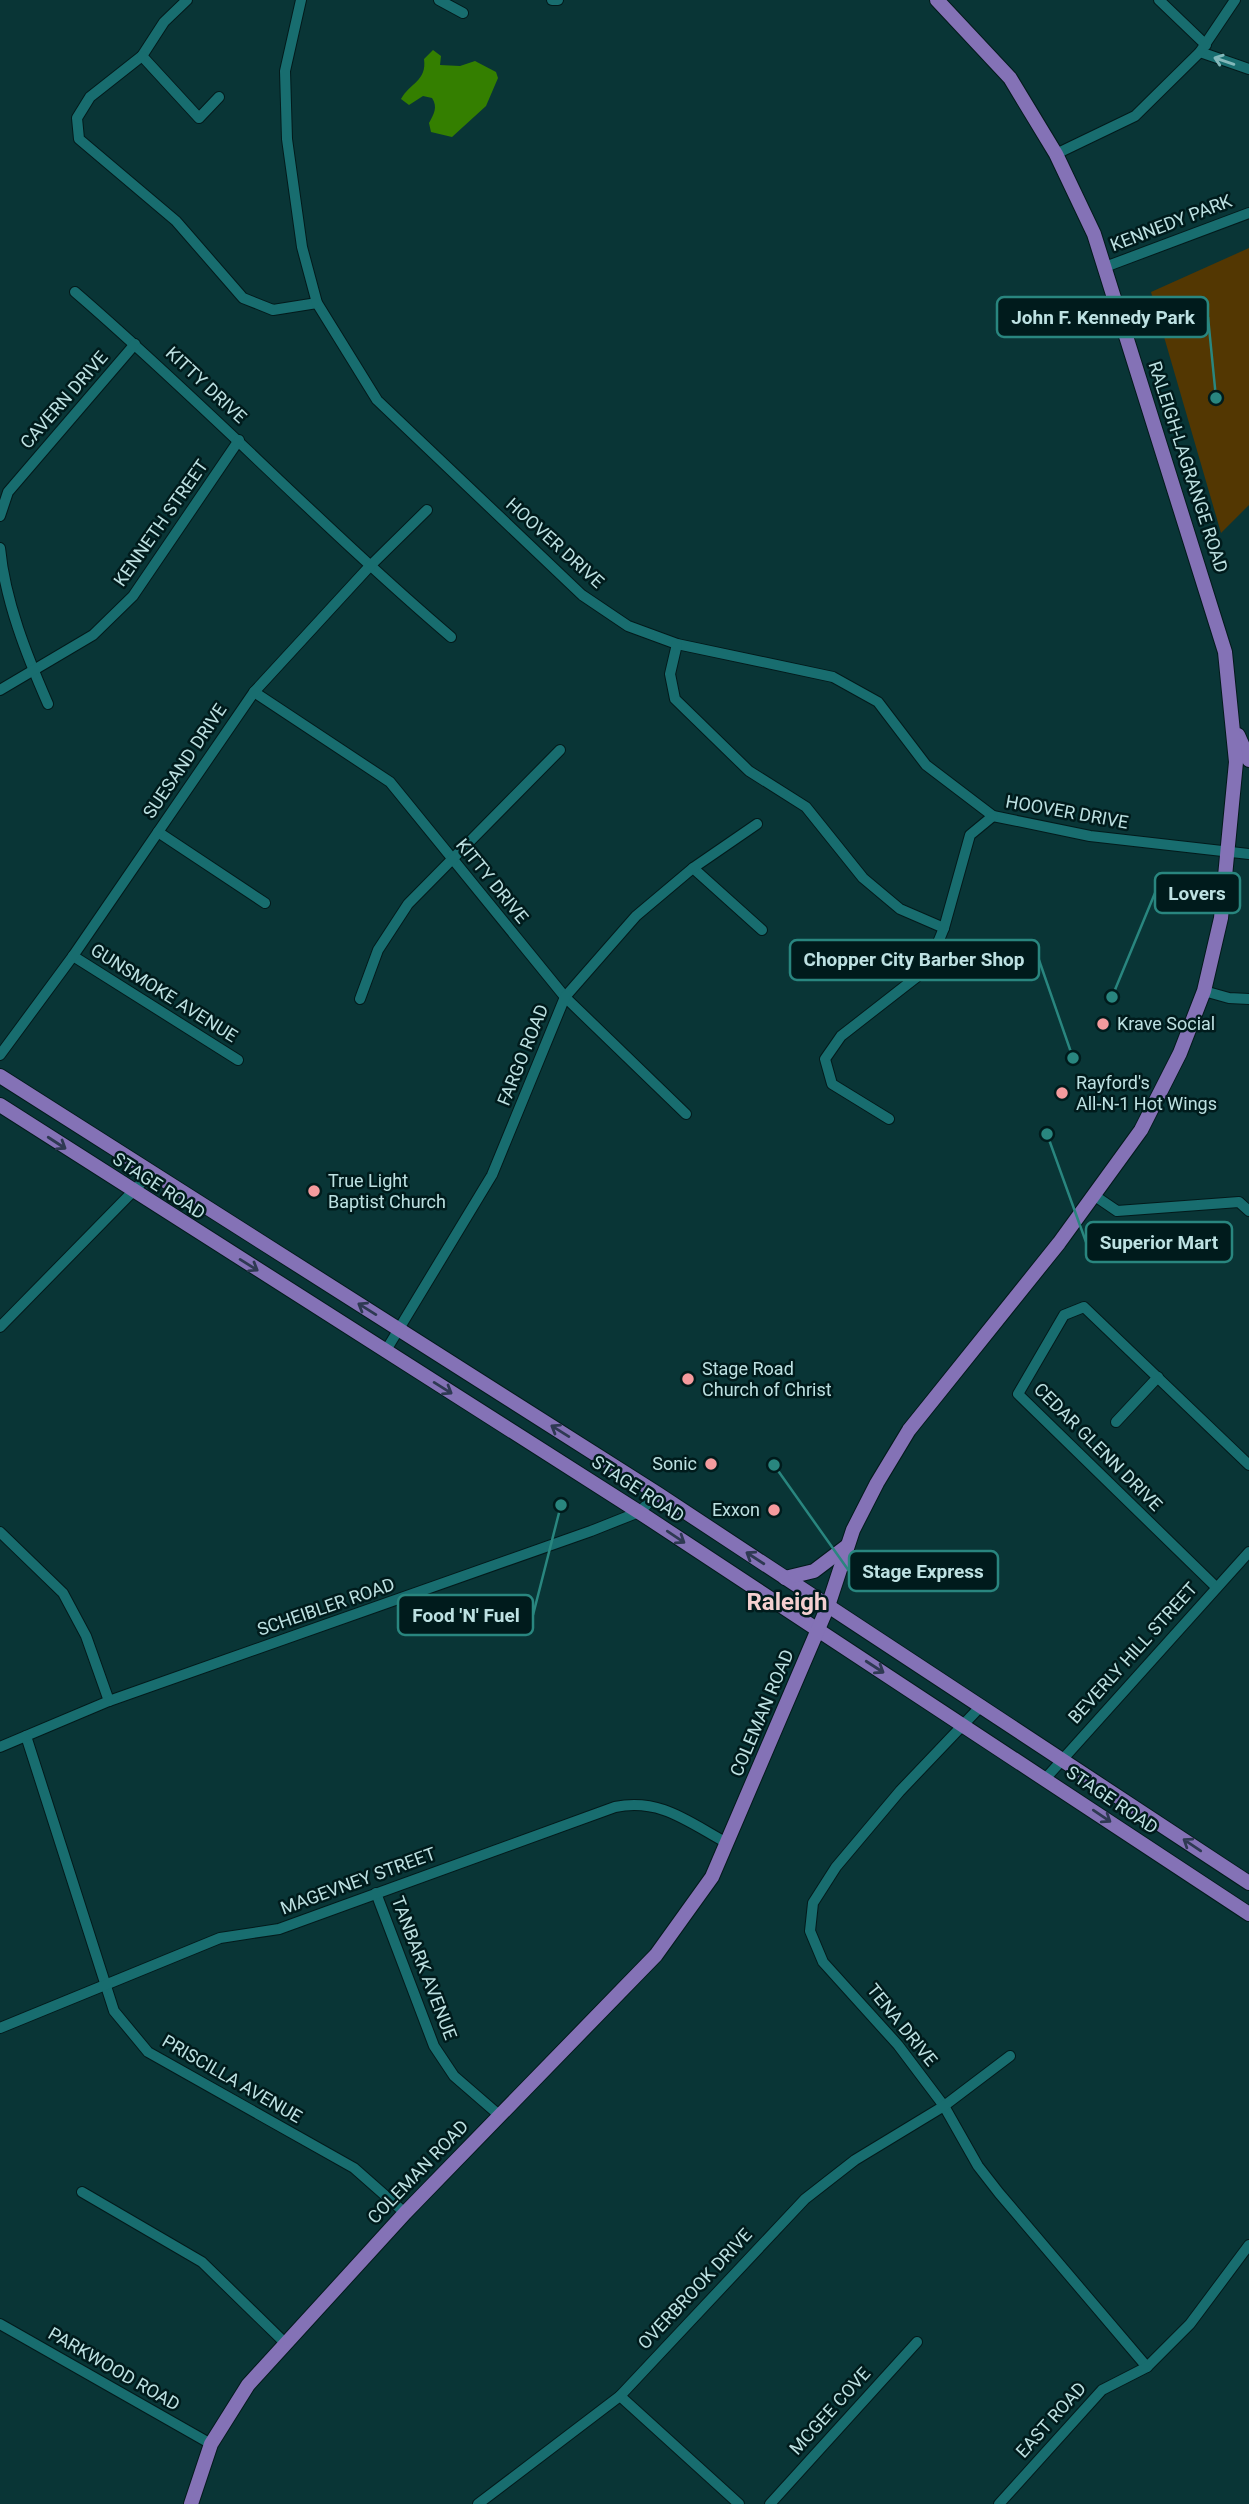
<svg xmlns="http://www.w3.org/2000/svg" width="1249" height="2504" font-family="Roboto,sans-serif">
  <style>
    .green { fill: #533702 }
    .water { fill: #347f00 }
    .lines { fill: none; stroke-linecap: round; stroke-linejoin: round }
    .minor-casing { stroke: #031a1b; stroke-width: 12 }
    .major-casing { stroke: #031a1b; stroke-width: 16 }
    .minor { stroke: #186d6f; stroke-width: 10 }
    .major { stroke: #8472b6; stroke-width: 14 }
    .oneway { stroke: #83b8ba }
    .oneway2 { stroke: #2e3952 }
    .poi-dot { fill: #f59b9e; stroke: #001b1c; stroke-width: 2.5 }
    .labels { text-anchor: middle; stroke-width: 5; stroke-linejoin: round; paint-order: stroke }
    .street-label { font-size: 18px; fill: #bde1e2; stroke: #001b1c }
    .poi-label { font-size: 18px; fill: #bde1e2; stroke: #001b1c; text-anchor: start }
    .district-label { font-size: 24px; font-weight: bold; fill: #f4d0d0; stroke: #001b1c }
    .leader { fill: none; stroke: #29867f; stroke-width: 2.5 }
    .callout-dot { fill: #29867f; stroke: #001b1c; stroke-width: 2.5 }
    .callout { fill: #001b1c; stroke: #29867f; stroke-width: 2.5 }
    .callout-label { font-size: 19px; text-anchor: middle; font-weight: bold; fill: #bde1e2 }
  </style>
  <rect width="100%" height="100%" fill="#093536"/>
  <path class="green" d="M 1249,248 L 1249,505 L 1221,533 L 1151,292 Z"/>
  <path class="water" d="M 433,50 L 441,56 L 440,65 L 460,66 L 475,61 L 496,72 L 498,78 L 486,106 L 452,137 L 431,132 L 429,123 C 434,114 438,107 432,98 L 423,96 L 409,105 L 401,99 C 410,83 427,81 424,59 Z"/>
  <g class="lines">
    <g class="minor-casing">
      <g id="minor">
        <path d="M 187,0 L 164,22 L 142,56 L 90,97 L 77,118 L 79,139 L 176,221 L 243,298 L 273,310 L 317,303"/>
        <path d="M 301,0 L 285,71 L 287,139 L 302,247 L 317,303 L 377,400 L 582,595 L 628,626 L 677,644 L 833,677 L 878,702 L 926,765 L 993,816 L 1090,836 L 1249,854"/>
        <path d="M 439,0 L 463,13"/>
        <path d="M 552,0 L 558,0"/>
        <path d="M 1159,0 L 1206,45"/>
        <path d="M 1200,52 L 1249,69"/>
        <path d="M 142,56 L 199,118 L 219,97"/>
        <path d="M 1056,154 L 1135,116 L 1200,52 L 1235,0"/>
        <path d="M 1105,267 L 1249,213"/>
        <path d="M 75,292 C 204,403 321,526 451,637"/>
        <path d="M 0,516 L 8,492 L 135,344"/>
        <path d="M 0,548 C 5,601 27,656 48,704"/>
        <path d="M 677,644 L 670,674 L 675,699 L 749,771 L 806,807 L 863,878 L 900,909 L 944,928"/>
        <path d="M 0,690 L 93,635 L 133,596 L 239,440"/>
        <path d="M 254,692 L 390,782 L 565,997 L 686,1114"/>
        <path d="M 158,832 L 265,903"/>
        <path d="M 693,868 L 762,930"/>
        <path d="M 73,956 L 238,1060"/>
        <path d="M 1204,991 L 1229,998 L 1249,999"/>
        <path d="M 360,999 L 378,950 L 408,904 L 560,750"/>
        <path d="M 0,1055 L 73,956 L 254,692 L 369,567 L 427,510"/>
        <path d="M 889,1119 L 832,1084 L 825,1059 L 841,1036 L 927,969 L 944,928 L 970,835 L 993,816"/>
        <path d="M 1095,1196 L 1117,1211 L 1239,1202 L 1249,1211"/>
        <path d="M 0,1327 L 150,1174"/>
        <path d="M 385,1352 L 492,1175 L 565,997 L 636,916 L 693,868 L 757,824"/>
        <path d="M 1116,1422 L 1158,1377"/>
        <path d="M 0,1532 L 63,1593 L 86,1636 L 109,1701"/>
        <path d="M 1216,1587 L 1018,1394 L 1064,1315 L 1084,1307 L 1249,1465"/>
        <path d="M 982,1705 L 900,1791 L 836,1867 L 813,1903 L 810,1931 L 823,1962 L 898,2045 L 944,2106 L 978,2166 L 999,2193 L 1147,2367"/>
        <path d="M 26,1736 L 114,2011 L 148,2052 L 354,2168 L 405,2213"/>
        <path d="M 0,1747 L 109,1701 L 591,1531 L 639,1512 L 658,1494"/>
        <path d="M 1045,1779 L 1249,1552"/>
        <path d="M 376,1893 L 434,2046 L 454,2076 L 499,2115"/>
        <path d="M 0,2028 L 220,1938 L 279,1929 L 615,1807 C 661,1798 688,1822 727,1843"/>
        <path d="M 82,2192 L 202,2262 L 284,2342"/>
        <path d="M 0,2324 L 211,2444"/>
        <path d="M 620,2396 L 739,2504"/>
        <path d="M 478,2504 L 620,2396 L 805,2199 L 855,2160 L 944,2106 L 1010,2056"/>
        <path d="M 770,2504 L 917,2342"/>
        <path d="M 999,2504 L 1102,2390 L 1147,2367 L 1190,2324 L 1249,2245"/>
      </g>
    </g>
    <g class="major-casing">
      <g id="major">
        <path d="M 1238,735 L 1249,760"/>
        <path d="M 0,1076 L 658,1494 L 1249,1883"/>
        <path d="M 0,1105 L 639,1512 L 1249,1914"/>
        <path d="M 785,1578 L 814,1571 L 847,1546"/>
        <path d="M 191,2504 L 211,2444 L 248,2385 L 405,2213 L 656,1955 L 712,1877 L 828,1606 L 853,1530 L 877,1483 L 909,1430 L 1059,1243 L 1141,1130 L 1180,1053 L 1204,991 L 1221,918 L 1236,762 L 1225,652 L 1094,234 L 1056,154 L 1010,78 L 937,0"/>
      </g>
    </g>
    <use href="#minor" class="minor"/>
    <use href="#major" class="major"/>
  </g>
  <defs><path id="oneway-shaft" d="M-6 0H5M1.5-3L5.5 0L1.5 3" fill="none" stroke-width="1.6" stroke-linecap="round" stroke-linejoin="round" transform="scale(1.75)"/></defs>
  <use class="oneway" href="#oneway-shaft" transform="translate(1224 61) rotate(-161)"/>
  <g class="oneway2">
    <use href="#oneway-shaft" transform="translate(57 1143) rotate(33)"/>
    <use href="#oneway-shaft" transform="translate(249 1265) rotate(32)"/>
    <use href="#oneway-shaft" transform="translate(367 1309) rotate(-148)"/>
    <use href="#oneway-shaft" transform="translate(443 1388) rotate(32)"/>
    <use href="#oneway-shaft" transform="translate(560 1431) rotate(-148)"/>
    <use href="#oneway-shaft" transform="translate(676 1537) rotate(34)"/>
    <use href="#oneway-shaft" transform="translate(755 1558) rotate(-147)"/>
    <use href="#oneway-shaft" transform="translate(875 1667) rotate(33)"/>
    <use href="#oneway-shaft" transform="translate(1102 1816) rotate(34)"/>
    <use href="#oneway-shaft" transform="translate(1192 1845) rotate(-146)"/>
  </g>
  <g class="poi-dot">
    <circle cx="1103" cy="1024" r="7"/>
    <circle cx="1062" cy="1093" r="7"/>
    <circle cx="314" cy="1191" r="7"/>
    <circle cx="688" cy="1379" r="7"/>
    <circle cx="711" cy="1464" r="7"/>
    <circle cx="774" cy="1510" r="7"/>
  </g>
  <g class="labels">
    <g class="street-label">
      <text transform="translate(1171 223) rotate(-21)" y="6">KENNEDY PARK</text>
      <text transform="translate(206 385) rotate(43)" y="6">KITTY DRIVE</text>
      <text transform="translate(64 400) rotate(-49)" y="6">CAVERN DRIVE</text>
      <text transform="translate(1188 467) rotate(72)" y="6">RALEIGH-LAGRANGE ROAD</text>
      <text transform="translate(161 523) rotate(-55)" y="6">KENNETH STREET</text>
      <text transform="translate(555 543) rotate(42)" y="6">HOOVER DRIVE</text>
      <text transform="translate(185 761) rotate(-56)" y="6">SUESAND DRIVE</text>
      <text transform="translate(1067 812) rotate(10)" y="6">HOOVER DRIVE</text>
      <text transform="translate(492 881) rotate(51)" y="6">KITTY DRIVE</text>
      <text transform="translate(164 993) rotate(32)" y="6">GUNSMOKE AVENUE</text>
      <text transform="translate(523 1055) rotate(-68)" y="6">FARGO ROAD</text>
      <text transform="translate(159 1186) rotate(33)" y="6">STAGE ROAD</text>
      <text transform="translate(1098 1447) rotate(45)" y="6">CEDAR GLENN DRIVE</text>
      <text transform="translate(638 1489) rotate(33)" y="6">STAGE ROAD</text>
      <text transform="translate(326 1607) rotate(-19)" y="6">SCHEIBLER ROAD</text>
      <text transform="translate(1133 1653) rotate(-48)" y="6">BEVERLY HILL STREET</text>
      <text transform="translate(762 1713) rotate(-67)" y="6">COLEMAN ROAD</text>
      <text transform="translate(1112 1800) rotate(34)" y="6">STAGE ROAD</text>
      <text transform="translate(358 1881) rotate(-20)" y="6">MAGEVNEY STREET</text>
      <text transform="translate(424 1968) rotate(69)" y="6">TANBARK AVENUE</text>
      <text transform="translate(902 2025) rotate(51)" y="6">TENA DRIVE</text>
      <text transform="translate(232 2079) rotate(30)" y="6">PRISCILLA AVENUE</text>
      <text transform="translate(418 2172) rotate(-46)" y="6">COLEMAN ROAD</text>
      <text transform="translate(695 2289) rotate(-47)" y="6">OVERBROOK DRIVE</text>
      <text transform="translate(114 2369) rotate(30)" y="6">PARKWOOD ROAD</text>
      <text transform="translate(830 2411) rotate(-48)" y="6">MCGEE COVE</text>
      <text transform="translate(1051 2420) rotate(-48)" y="6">EAST ROAD</text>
    </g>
    <g class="poi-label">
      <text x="1117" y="1030">Krave Social</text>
      <text x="1076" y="1089">Rayford's<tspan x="1076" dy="21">All-N-1 Hot Wings</tspan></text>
      <text x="328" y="1187">True Light<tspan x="328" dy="21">Baptist Church</tspan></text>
      <text x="702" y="1375">Stage Road<tspan x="702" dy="21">Church of Christ</tspan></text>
      <text x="697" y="1470" text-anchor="end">Sonic</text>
      <text x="760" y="1516" text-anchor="end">Exxon</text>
    </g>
    <g class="district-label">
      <text x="787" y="1610">Raleigh</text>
    </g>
  </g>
  <path class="leader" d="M1216 398L1208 317M1112 997L1155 893M1073 1058L1039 960M1047 1134L1086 1242M774 1465L849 1571M561 1505L533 1615"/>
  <g class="callout-dot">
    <circle cx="1216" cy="398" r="7"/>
    <circle cx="1112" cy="997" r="7"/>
    <circle cx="1073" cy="1058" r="7"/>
    <circle cx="1047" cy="1134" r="7"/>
    <circle cx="774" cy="1465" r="7"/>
    <circle cx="561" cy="1505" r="7"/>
  </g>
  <g class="callout">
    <rect x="997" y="297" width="211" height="40" rx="7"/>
    <rect x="1155" y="873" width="85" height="40" rx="7"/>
    <rect x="790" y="940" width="249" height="40" rx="7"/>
    <rect x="1086" y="1222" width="146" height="40" rx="7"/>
    <rect x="849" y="1551" width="149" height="40" rx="7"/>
    <rect x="398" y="1595" width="135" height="40" rx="7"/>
  </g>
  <g class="callout-label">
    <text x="1103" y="324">John F. Kennedy Park</text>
    <text x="1197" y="900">Lovers</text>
    <text x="914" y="966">Chopper City Barber Shop</text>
    <text x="1159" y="1249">Superior Mart</text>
    <text x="923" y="1578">Stage Express</text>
    <text x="466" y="1622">Food 'N' Fuel</text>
  </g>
</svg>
